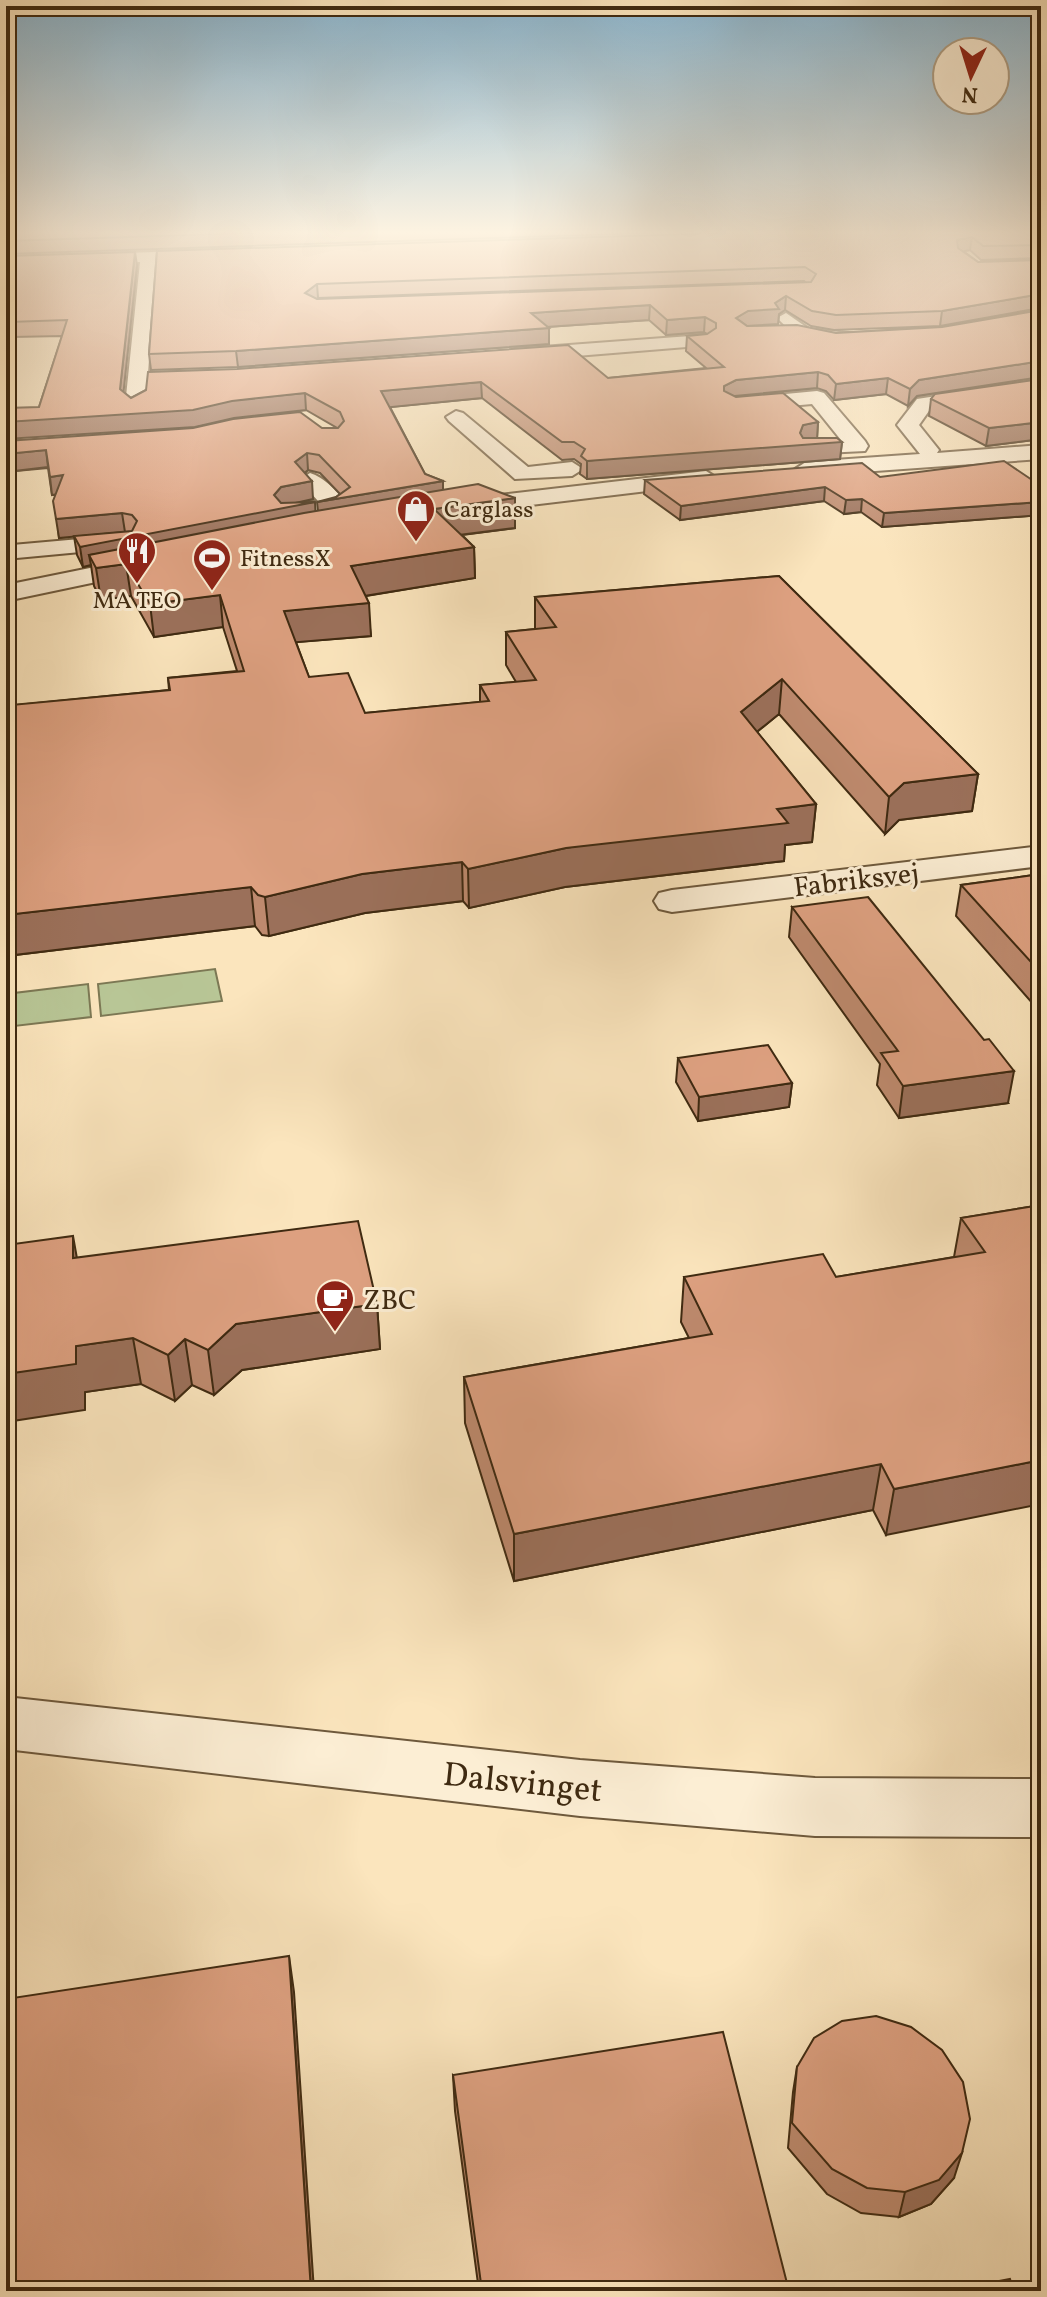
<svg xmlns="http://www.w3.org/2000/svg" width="1047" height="2297" font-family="Vollkorn,serif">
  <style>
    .green { fill: #b8c696; stroke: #7c7854; stroke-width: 2 }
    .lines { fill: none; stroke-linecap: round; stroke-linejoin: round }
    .minor-casing { stroke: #6e593c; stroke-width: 4 }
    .minor { fill: #fceed4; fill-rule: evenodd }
    .wall { fill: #be8a6e; stroke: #3f2a11; stroke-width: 2; fill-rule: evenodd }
    .shaded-wall { fill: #9b705a; stroke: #3f2a11; stroke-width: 2 }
    .building { fill: #dda080; stroke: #3f2a11; stroke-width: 2; fill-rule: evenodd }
    .labels { text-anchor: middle; stroke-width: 6; stroke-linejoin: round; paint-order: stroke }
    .far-poi-label { font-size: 24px; fill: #3f2a11; stroke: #fceed4; text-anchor: start }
    .street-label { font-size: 28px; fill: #3f2a11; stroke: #fceed4 }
    .poi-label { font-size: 28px; fill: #3f2a11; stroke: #fceed4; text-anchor: start }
    .near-street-label { font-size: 34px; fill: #3f2a11; stroke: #fceed4 }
  </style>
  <rect width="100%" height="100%" fill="#fbe5bd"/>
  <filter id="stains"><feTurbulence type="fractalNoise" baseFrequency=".0025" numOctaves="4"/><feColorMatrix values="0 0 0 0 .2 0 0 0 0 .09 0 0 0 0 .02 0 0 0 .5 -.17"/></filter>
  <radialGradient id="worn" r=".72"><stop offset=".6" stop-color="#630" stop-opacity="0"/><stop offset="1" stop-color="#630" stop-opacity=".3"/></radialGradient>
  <g class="green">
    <path d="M 215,969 L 222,1001 L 101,1016 L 98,984 Z"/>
    <path d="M 88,984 L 91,1017 L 6,1027 L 6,994 Z"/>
  </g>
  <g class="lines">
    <g class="minor-casing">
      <g id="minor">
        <path d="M 215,250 L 223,255 L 221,258 L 156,262 L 148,373 L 207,371 L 217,377 L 207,383 L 147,385 L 145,406 L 135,412 L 125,406 L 140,262 L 6,267 L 6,257 Z"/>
        <path d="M 786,313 L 809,329 L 849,333 L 858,339 L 849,345 L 798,338 L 777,318 Z"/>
        <path d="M 704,335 L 711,337 L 711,345 L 515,361 L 506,355 L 515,349 Z"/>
        <path d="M 1041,380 L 1041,392 L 931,408 L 919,425 L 939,450 L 937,453 L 1041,445 L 1041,459 L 806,476 L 795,469 L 806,462 L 920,454 L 897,425 L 917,399 Z"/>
        <path d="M 817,391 L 824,393 L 865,441 L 868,446 L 865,451 L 804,454 L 801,449 L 804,444 L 841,440 L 812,404 L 735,411 L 725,405 L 735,399 Z"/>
        <path d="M 456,411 L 463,413 L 528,467 L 572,462 L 583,469 L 572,476 L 515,479 L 449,421 L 446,417 Z"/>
        <path d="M 706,471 L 717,478 L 714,483 L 456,514 L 444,507 L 456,500 Z"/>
        <path d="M 310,473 C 324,477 339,493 348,505 L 344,510 L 255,526 L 246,524 L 243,519 L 246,514 L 318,501 L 299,480 Z"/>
        <path d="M 125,535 L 134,537 L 137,542 L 134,547 L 6,559 L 6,547 L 12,545 Z"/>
        <path d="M 149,556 L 158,559 L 162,564 L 158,569 L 6,601 L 6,585 Z"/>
        <path d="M 1041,846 L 1041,866 L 672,912 L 659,909 L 654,901 L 659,893 L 672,890 Z"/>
        <path d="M 6,1697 L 580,1760 L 815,1778 L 1041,1779 L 1041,1837 L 815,1836 L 580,1816 L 6,1749 Z"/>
      </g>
    </g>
    <use href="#minor" class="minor"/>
  </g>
  <g class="wall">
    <path d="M 6,232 L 677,232 L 6,254 Z"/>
    <path d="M 1041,232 L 1041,258 L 981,260 L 970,250 L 963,251 L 978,262 L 1041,260 L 1041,308 L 940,326 L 834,330 L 811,326 L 785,310 L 779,314 L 778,324 L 746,326 L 836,333 L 942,327 L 1041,310 L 1041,377 L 917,396 L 908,406 L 886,394 L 834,400 L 826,391 L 817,388 L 734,396 L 818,422 L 817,438 L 842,442 L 840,459 L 587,479 L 580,474 L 581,464 L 574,459 L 562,460 L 482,398 L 390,407 L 425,474 L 443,481 L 443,490 L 515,498 L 515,528 L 462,535 L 474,547 L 475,578 L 366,596 L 371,636 L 296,642 L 309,677 L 365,713 L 480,702 L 480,685 L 516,682 L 506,665 L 506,632 L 535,629 L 535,597 L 779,576 L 978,774 L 972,811 L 899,820 L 885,834 L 779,714 L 757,732 L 816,804 L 812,842 L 785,845 L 784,861 L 565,887 L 469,908 L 463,901 L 365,913 L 269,936 L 262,935 L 255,926 L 6,956 L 8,641 L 14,675 L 16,705 L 169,690 L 168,678 L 237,671 L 223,627 L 154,637 L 131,596 L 101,600 L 94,586 L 91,565 L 83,567 L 77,555 L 74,536 L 59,538 L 55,495 L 52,495 L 48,468 L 6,472 L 6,441 L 337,428 L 306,410 L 234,418 L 39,407 L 62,336 L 12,337 L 9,322 L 11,314 L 6,314 L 6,256 L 137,265 L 123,392 L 131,398 L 146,390 L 608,378 L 706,368 L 686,351 L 687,336 L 707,334 L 704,332 L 666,335 L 649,320 L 547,327 L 549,328 L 549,344 L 238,367 L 151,370 L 149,354 L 157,251 ZM 804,281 L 805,282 L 317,299 L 318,298 ZM 308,470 L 320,473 L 340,494 L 318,511 L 315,511 L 297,503 L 313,499 L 305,473 Z"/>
    <path d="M 1041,379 L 1041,439 L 986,446 L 929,416 L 931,399 Z"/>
    <path d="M 880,477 L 1041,486 L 1041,515 L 882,527 L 861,512 L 844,514 L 824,501 L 680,520 L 644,494 L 645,480 Z"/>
    <path d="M 1041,874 L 1041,1013 L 956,916 L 961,885 Z"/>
    <path d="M 792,907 L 1008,1103 L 899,1118 L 877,1085 L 880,1064 L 789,937 Z"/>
    <path d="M 678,1058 L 792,1083 L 789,1107 L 698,1121 L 676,1082 Z"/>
    <path d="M 1041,1205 L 886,1535 L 873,1510 L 514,1581 L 465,1423 L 464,1377 L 689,1338 L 681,1322 L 684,1277 L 836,1277 L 954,1257 L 961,1218 Z"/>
    <path d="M 77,1258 L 377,1304 L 380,1349 L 242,1370 L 214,1395 L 192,1385 L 175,1401 L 141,1384 L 85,1392 L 85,1410 Z"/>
    <path d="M 797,2067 L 954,2178 L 931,2204 L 899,2217 L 861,2213 L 827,2194 L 788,2148 L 793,2092 Z"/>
    <path d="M 453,2075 L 789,2291 L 479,2291 L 455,2111 Z"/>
  </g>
  <g class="shaded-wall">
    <path d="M 972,237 L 970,250 L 955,253 L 957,240 Z"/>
    <path d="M 135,252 L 137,265 L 122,406 L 120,389 Z"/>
    <path d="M 317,284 L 318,298 L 306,307 L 305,293 Z"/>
    <path d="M 1041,294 L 1040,308 L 940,326 L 942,311 Z"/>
    <path d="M 786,296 L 785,310 L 779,314 L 778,324 L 747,326 L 736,318 L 748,311 L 775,303 Z"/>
    <path d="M 650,305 L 649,320 L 531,328 L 531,313 Z"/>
    <path d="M 705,317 L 704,332 L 666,335 L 667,320 Z"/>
    <path d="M 549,328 L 549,344 L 238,367 L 236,351 Z"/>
    <path d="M 1041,361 L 1041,377 L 917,396 L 908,406 L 910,389 L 919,380 Z"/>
    <path d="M 818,372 L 817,388 L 735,396 L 723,402 L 724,386 L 736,380 Z"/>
    <path d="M 888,378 L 886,394 L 834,400 L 836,384 Z"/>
    <path d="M 481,382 L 482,398 L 382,408 L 381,391 Z"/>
    <path d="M 305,393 L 306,410 L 234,418 L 195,427 L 6,439 L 6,422 Z"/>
    <path d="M 818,422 L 817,440 L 842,442 L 840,459 L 587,479 L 587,461 L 800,433 L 803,425 Z"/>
    <path d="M 1041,422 L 1041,439 L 986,446 L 989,428 Z"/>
    <path d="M 46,450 L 48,467 L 6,472 L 6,454 Z"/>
    <path d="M 307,453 L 308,470 L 296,480 L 295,462 Z"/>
    <path d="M 63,475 L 66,493 L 52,495 L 50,477 Z"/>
    <path d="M 312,481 L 313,499 L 282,506 L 315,502 L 316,521 L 89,555 L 91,565 L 83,567 L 80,547 L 274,495 L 281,487 Z"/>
    <path d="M 443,481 L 443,499 L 319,521 L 317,502 Z"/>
    <path d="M 825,487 L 824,501 L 680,520 L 681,506 Z"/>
    <path d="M 515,498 L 515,528 L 435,538 L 434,509 Z"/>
    <path d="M 862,499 L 861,512 L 844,514 L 846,500 Z"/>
    <path d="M 1041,502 L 1041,515 L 882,527 L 884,513 Z"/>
    <path d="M 122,513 L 125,532 L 59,538 L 56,519 Z"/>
    <path d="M 474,547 L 475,578 L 352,598 L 351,566 Z"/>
    <path d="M 126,564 L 131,596 L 101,600 L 96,568 Z"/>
    <path d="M 220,595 L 223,627 L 154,637 L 150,604 Z"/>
    <path d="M 369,603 L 371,636 L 287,643 L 284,611 Z"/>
    <path d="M 8,641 L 14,675 L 18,740 L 12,705 Z"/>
    <path d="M 782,679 L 779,714 L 738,747 L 741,712 Z"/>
    <path d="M 978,774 L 972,811 L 899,820 L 885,834 L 889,797 L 904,783 Z"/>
    <path d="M 816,804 L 812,842 L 785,845 L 784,861 L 565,887 L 469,908 L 468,869 L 566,848 L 777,809 Z"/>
    <path d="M 462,862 L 463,901 L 365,913 L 269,936 L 265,897 L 362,874 Z"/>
    <path d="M 251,887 L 255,926 L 6,956 L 6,915 Z"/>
    <path d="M 1014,1071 L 1008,1103 L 899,1118 L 903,1086 Z"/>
    <path d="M 792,1083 L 789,1107 L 698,1121 L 699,1097 Z"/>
    <path d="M 73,1236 L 81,1281 L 73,1258 Z"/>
    <path d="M 377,1304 L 380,1349 L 242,1370 L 214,1395 L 208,1350 L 236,1324 Z"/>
    <path d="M 133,1338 L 141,1384 L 85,1392 L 85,1410 L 6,1422 L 6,1374 L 76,1346 Z"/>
    <path d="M 185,1339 L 192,1385 L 175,1401 L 168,1355 Z"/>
    <path d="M 1041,1460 L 1041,1504 L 886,1535 L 894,1489 Z"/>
    <path d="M 881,1464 L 873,1510 L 514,1581 L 514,1534 Z"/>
    <path d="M 289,1956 L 294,1992 L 314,2291 L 311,2291 Z"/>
    <path d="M 962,2153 L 954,2178 L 931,2204 L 899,2217 L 905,2192 Z"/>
  </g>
  <g class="building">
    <path d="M 6,232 L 275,232 L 6,241 Z"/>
    <path d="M 752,232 L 1041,232 L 1041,245 L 983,246 L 972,237 L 957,240 L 958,248 L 978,262 L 1041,260 L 1041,294 L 942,311 L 836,315 L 812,311 L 786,296 L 775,303 L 779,309 L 748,311 L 736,318 L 747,326 L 797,325 L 836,333 L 942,327 L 1041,310 L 1041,361 L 919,380 L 910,389 L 888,378 L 836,384 L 828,375 L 818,372 L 736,380 L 724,386 L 724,391 L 736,397 L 783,393 L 818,422 L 803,425 L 800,433 L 803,438 L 837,438 L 842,442 L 587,461 L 581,456 L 585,449 L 574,442 L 562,442 L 481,382 L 381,391 L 425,474 L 443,481 L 317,502 L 336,497 L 350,487 L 319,455 L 307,453 L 295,462 L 312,481 L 281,487 L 274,495 L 281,503 L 315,502 L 80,547 L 74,536 L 132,531 L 137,521 L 132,515 L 122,513 L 56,519 L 53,501 L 63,475 L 50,477 L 46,450 L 6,454 L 6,441 L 193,428 L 233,419 L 300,412 L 322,428 L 338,428 L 344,421 L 340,412 L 305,393 L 232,401 L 193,410 L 6,422 L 6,408 L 39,407 L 67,320 L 9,322 L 15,299 L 6,300 L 6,256 L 135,252 L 120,389 L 131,398 L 146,390 L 148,372 L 237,369 L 568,345 L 608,378 L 724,367 L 687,336 L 707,334 L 716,328 L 716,323 L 705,317 L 667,320 L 650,305 L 531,313 L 549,328 L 236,351 L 149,354 L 157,251 ZM 805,267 L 816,274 L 811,282 L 317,299 L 305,293 L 317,284 Z"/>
    <path d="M 1041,379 L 1041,422 L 989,428 L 931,399 L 935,394 Z"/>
    <path d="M 1004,461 L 1041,486 L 1041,502 L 884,513 L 862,499 L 846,500 L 825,487 L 681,506 L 645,480 L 862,463 L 880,477 Z"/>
    <path d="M 478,484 L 515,498 L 434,509 L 474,547 L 351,566 L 369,603 L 284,611 L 309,677 L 348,673 L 365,713 L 489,701 L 480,685 L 536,680 L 506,632 L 556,627 L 535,597 L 779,576 L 978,774 L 904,783 L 889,797 L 782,679 L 741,712 L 816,804 L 777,809 L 788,823 L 566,848 L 468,869 L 462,862 L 362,874 L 265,897 L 258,895 L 251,887 L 6,915 L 6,641 L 8,641 L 12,705 L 170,690 L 168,678 L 244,671 L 220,595 L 150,604 L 126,564 L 96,568 L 89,555 L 304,513 Z"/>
    <path d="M 1041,874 L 1041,973 L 961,885 Z"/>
    <path d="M 868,897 L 984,1040 L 989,1039 L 1014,1071 L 903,1086 L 881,1053 L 898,1051 L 792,907 Z"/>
    <path d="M 768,1045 L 792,1083 L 699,1097 L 678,1058 Z"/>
    <path d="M 1041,1205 L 1041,1460 L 894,1489 L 881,1464 L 514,1534 L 464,1377 L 712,1334 L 684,1277 L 823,1254 L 836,1277 L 985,1252 L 961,1218 Z"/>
    <path d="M 358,1221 L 377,1304 L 236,1324 L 208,1350 L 185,1339 L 168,1355 L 133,1338 L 76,1346 L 76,1364 L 6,1374 L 6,1245 L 73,1236 L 73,1258 Z"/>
    <path d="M 289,1956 L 311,2291 L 6,2291 L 6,1999 Z"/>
    <path d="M 876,2016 L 911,2027 L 942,2050 L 963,2082 L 970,2119 L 962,2153 L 939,2180 L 905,2192 L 867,2188 L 832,2169 L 792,2123 L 797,2067 L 814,2038 L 842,2021 Z"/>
    <path d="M 723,2032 L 789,2291 L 482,2291 L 453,2075 Z"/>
    <path d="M 1010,2279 L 1014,2291 L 947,2291 Z"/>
  </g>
  <linearGradient id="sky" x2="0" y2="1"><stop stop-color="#8bb8d3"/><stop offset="0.42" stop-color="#fdf3e1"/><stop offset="1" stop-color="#fdf3e1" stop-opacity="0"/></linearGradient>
  <rect width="1047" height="554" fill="url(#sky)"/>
  <defs>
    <g id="shop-pin" transform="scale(2)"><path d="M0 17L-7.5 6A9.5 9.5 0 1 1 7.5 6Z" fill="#8f2418" stroke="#fceed4"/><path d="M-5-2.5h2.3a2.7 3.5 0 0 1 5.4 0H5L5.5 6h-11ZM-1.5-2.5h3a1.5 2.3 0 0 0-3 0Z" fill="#fff"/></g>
    <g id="restaurant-pin" transform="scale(2)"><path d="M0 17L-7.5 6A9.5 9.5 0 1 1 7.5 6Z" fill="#8f2418" stroke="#fceed4"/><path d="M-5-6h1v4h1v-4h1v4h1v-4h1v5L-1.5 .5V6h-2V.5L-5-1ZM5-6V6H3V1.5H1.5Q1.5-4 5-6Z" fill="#fff"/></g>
    <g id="stadium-pin" transform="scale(2)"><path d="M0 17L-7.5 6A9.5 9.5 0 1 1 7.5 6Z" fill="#8f2418" stroke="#fceed4"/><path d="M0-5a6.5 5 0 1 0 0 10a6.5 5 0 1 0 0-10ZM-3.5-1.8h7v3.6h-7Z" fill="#fff"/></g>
    <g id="cafe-pin" transform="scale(2)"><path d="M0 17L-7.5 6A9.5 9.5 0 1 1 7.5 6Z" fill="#8f2418" stroke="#fceed4"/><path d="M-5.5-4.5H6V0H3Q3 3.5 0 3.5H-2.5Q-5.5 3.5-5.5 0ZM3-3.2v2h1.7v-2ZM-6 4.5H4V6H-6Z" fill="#fff"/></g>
  </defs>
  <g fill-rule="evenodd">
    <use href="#shop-pin" x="416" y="509"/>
    <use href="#restaurant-pin" x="137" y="551"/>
    <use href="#stadium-pin" x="212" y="558"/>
    <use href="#cafe-pin" x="335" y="1299"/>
  </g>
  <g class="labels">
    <g class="far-poi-label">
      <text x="444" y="517">Carglass</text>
      <text x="240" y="566">FitnessX</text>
      <text x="137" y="608" text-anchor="middle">MA TEO</text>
    </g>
    <g class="street-label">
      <text transform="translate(856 879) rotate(-7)" y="10">Fabriksvej</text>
    </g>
    <g class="poi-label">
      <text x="363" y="1309">ZBC</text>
    </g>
    <g class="near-street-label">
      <text transform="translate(523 1781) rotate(6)" y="12">Dalsvinget</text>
    </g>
  </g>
  <rect width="1047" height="2297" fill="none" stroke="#fbe5bd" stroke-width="32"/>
  <rect x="8" y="8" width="1031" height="2281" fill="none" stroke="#3f2a11" stroke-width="4"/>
  <rect x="16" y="16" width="1015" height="2265" fill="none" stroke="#3f2a11" stroke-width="2"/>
  <g transform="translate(971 76) rotate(184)"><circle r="38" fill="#fceed4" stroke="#b0a086" stroke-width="2"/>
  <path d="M0-6L14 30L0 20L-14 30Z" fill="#8f2418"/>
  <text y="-12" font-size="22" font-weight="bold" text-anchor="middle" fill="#3f2a11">N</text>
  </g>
  <rect width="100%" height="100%" filter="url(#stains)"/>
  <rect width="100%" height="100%" fill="url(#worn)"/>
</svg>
